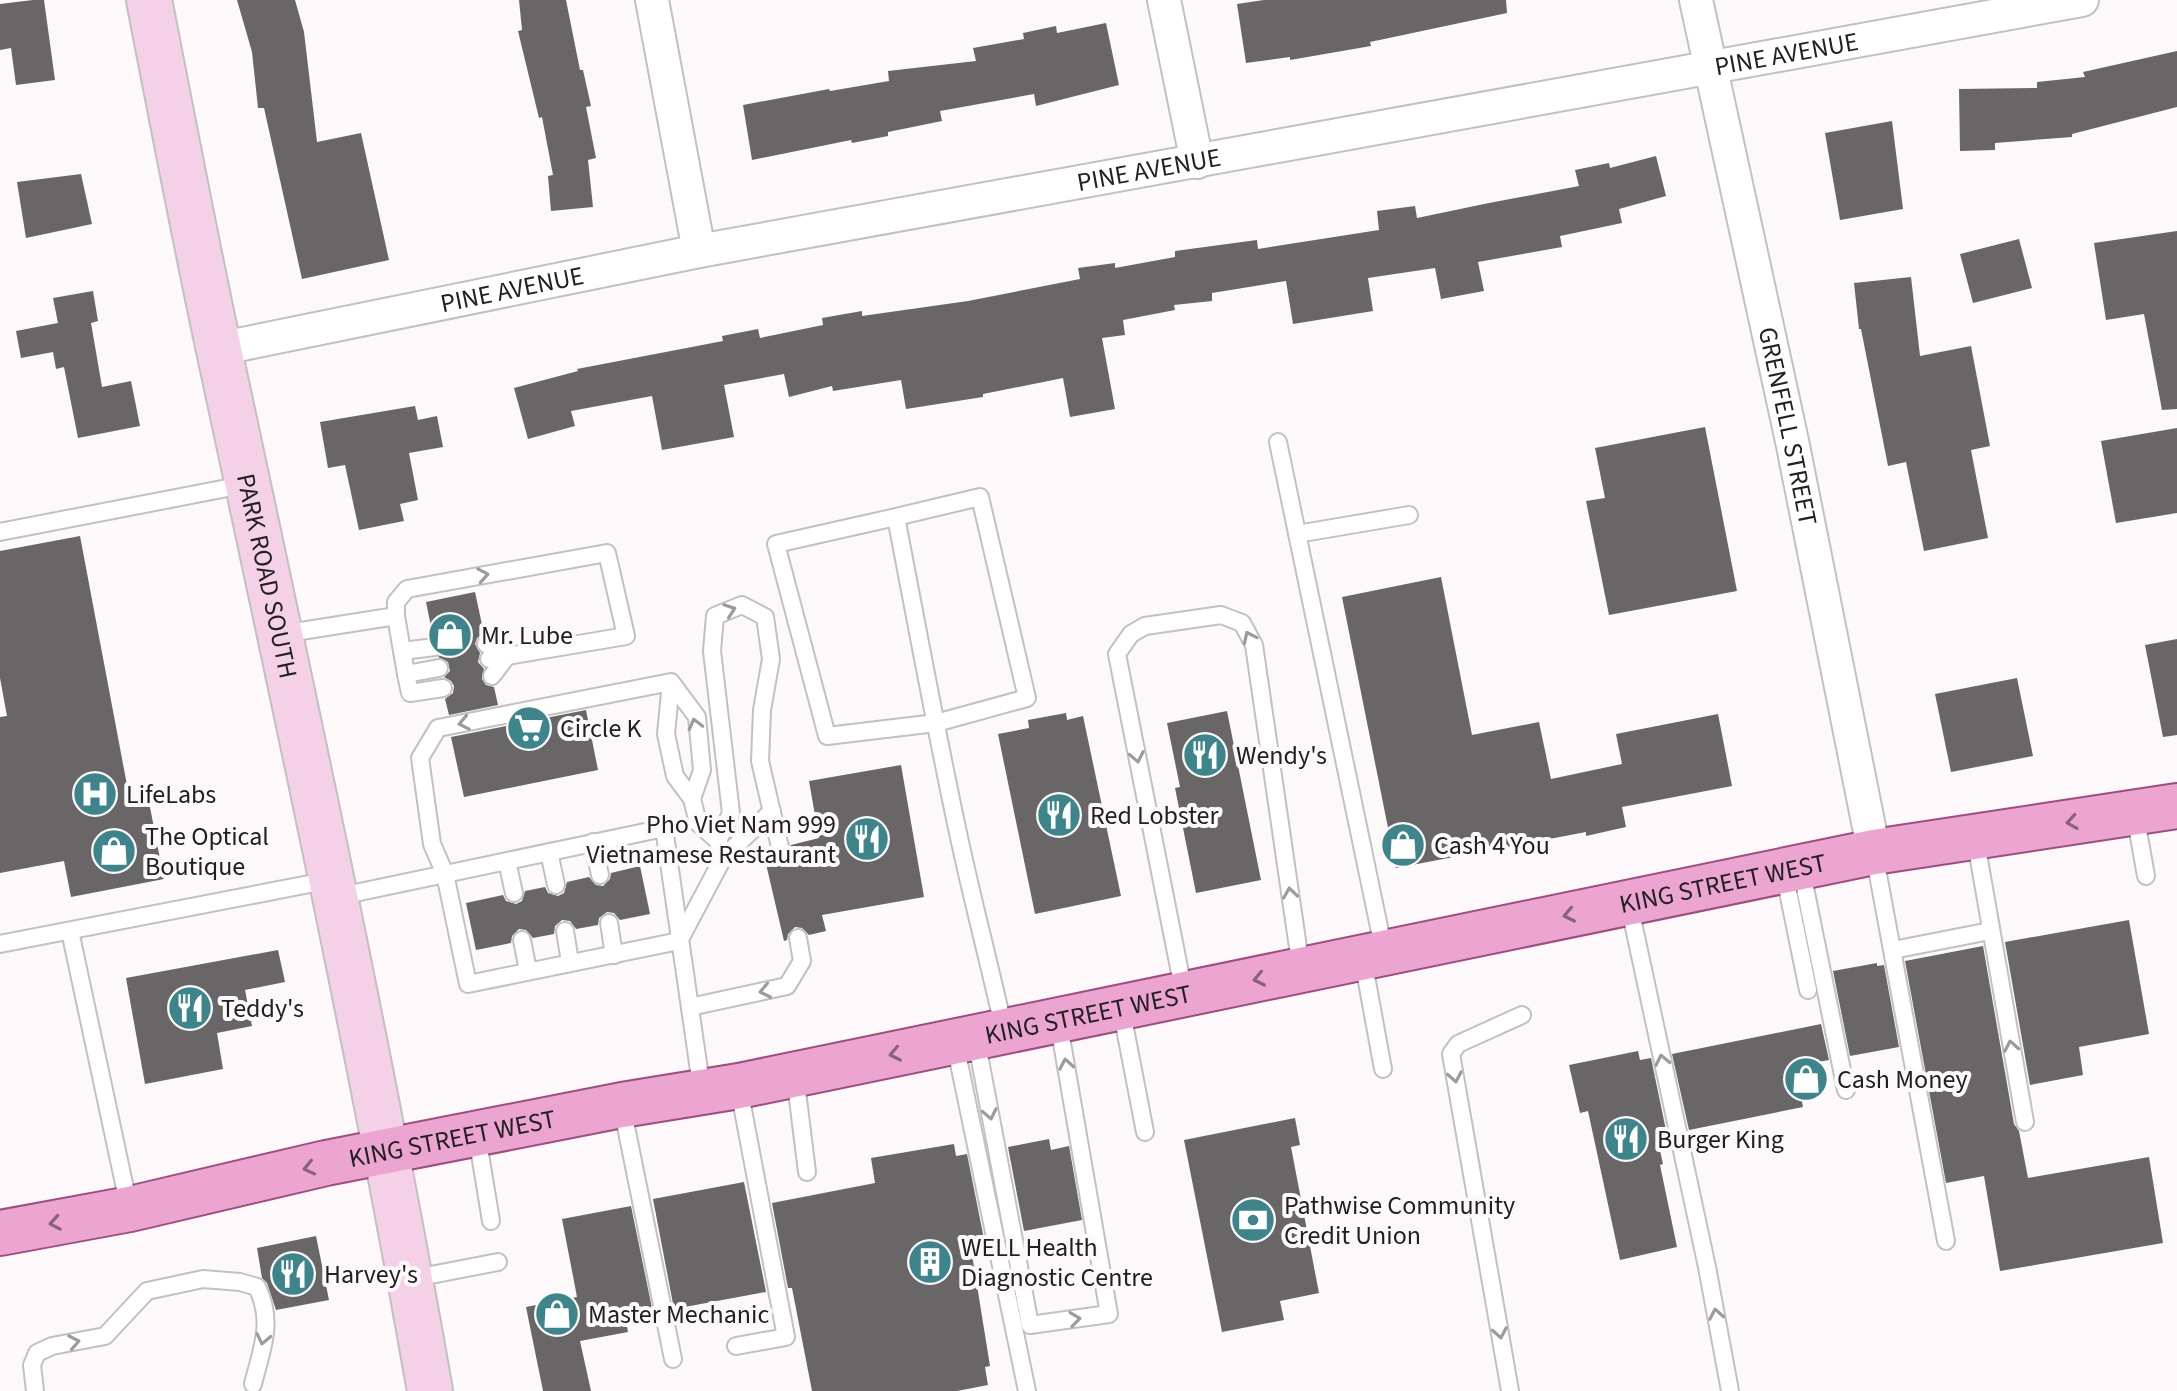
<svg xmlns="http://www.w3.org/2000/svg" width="2177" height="1391" font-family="'Source Sans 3',sans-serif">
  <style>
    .building { fill: #696667 }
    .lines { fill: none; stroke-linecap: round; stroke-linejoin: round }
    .service-casing { stroke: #c3c0c1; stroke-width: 20 }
    .minor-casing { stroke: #c3c0c1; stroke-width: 36 }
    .secondary-casing { stroke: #c3c0c1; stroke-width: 48 }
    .primary-casing { stroke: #9d4e7f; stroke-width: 48 }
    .service { stroke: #fff; stroke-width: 16 }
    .minor { stroke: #fff; stroke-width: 32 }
    .secondary { stroke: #f5d1e8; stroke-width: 44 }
    .primary { stroke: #eca4d0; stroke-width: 44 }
    .oneway { stroke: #9c9b9c }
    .oneway2 { stroke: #876279 }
    .labels { text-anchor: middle; stroke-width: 8; stroke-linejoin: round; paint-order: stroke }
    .street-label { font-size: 26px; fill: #222122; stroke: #fdf9fb }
    .poi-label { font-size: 26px; fill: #222122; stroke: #fdf9fb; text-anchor: start }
  </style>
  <rect width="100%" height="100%" fill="#fdf9fb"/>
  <g class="building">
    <path d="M 33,0 L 44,0 L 55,80 L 16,85 L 11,48 L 0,50 L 0,4 Z"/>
    <path d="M 237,0 L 295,0 L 304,32 L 317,142 L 361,133 L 389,260 L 302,279 L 264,108 L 258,108 L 252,52 Z"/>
    <path d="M 519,0 L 566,0 L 580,70 L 583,70 L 591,106 L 586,107 L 596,158 L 588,160 L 593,207 L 551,211 L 548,176 L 553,175 L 542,117 L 539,118 L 518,31 L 522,30 Z"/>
    <path d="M 1264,0 L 1506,0 L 1507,13 L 1370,42 L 1371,46 L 1290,60 L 1290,57 L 1246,63 L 1237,4 Z"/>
    <path d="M 1106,23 L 1119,85 L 1036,106 L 1034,94 L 940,111 L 942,121 L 888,132 L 888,136 L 852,143 L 851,140 L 752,160 L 743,105 L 829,89 L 830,91 L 889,81 L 888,71 L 976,61 L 973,48 L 1024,39 L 1023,33 L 1056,26 L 1057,33 Z"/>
    <path d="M 2177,51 L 2177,107 L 2072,134 L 2072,137 L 1995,143 L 1995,150 L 1960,151 L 1959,89 L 2037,88 L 2037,82 L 2085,77 L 2083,72 Z"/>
    <path d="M 1892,121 L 1903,209 L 1840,220 L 1825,133 Z"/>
    <path d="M 1656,156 L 1666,196 L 1619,209 L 1622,223 L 1560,236 L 1562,247 L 1478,262 L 1484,291 L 1441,299 L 1435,268 L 1368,278 L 1373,311 L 1293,324 L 1286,281 L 1212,293 L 1212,301 L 1174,305 L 1175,310 L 1123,320 L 1125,335 L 1102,338 L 1115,409 L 1070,417 L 1063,378 L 983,394 L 983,397 L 906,409 L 901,380 L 833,391 L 832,386 L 789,397 L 784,374 L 724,385 L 734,437 L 662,450 L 652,396 L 571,411 L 575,426 L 528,439 L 514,388 L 578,371 L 577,369 L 723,341 L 722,336 L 758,329 L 760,338 L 823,325 L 822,318 L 862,311 L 862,316 L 968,301 L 1080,279 L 1078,268 L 1115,263 L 1115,268 L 1175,257 L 1175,251 L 1257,240 L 1258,249 L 1379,230 L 1377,211 L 1415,206 L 1417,218 L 1489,203 L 1579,186 L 1575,170 L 1609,163 L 1610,168 Z"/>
    <path d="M 81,174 L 92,224 L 26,238 L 17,182 Z"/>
    <path d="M 2177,231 L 2177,409 L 2162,410 L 2144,314 L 2106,320 L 2094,243 Z"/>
    <path d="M 2019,239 L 2032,288 L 1973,303 L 1960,254 Z"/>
    <path d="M 1911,277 L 1920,356 L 1971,346 L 1990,446 L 1971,450 L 1988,538 L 1924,551 L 1906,462 L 1888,466 L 1861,329 L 1859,329 L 1854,283 Z"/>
    <path d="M 93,291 L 98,321 L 91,323 L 102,387 L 131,381 L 140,426 L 78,438 L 64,367 L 56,369 L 53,352 L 21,358 L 16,331 L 58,323 L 53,298 Z"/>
    <path d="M 415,406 L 418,420 L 437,416 L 443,447 L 409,453 L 418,500 L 400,504 L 404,521 L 359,530 L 345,465 L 328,468 L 320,422 Z"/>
    <path d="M 1705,427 L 1737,591 L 1609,615 L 1586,501 L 1605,498 L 1595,448 Z"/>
    <path d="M 2177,428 L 2177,513 L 2116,523 L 2101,441 Z"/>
    <path d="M 80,536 L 130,801 L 148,797 L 164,879 L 71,897 L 64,861 L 0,873 L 0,717 L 7,716 L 0,678 L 0,551 Z"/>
    <path d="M 1441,577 L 1472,735 L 1539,722 L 1551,779 L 1622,764 L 1616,734 L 1718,714 L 1732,786 L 1622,807 L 1626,827 L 1586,836 L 1586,832 L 1396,868 L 1342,597 Z"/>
    <path d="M 475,592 L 484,634 L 477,638 L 475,644 L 480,653 L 478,662 L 484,669 L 482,679 L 486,685 L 494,687 L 498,705 L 449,715 L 445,699 L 453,693 L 454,686 L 451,681 L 444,677 L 450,671 L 448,662 L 438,657 L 445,652 L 446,645 L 440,637 L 433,636 L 426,602 Z"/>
    <path d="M 2177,639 L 2177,735 L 2163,737 L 2145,645 Z"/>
    <path d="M 2017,678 L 2033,756 L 1951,772 L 1935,694 Z"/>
    <path d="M 586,710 L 598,770 L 464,797 L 451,737 Z"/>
    <path d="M 1227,711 L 1261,880 L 1196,893 L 1175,788 L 1180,787 L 1167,723 Z"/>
    <path d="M 1066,713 L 1067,720 L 1083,716 L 1121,896 L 1035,914 L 998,734 L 1029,728 L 1028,720 Z"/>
    <path d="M 901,765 L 924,897 L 822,915 L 826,931 L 809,935 L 802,928 L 795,927 L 788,934 L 787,940 L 784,941 L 763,851 L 769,850 L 773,855 L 782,858 L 788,854 L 791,845 L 819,838 L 809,781 Z"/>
    <path d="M 640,866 L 650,914 L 620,920 L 614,913 L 607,912 L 599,918 L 598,925 L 576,929 L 570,921 L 562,920 L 555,926 L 554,934 L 533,938 L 526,930 L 519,929 L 512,936 L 511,943 L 476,950 L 466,903 L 503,895 L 506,901 L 516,904 L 522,901 L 525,891 L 545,887 L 548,893 L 558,896 L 564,893 L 567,882 L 589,877 L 596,885 L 603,886 L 610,879 L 611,873 Z"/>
    <path d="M 2129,920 L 2149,1034 L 2079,1047 L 2083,1075 L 2030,1085 L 2005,942 Z"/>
    <path d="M 1983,946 L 2014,1124 L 2019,1131 L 2028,1178 L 2149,1157 L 2163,1243 L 2000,1271 L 1984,1176 L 1946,1183 L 1905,961 Z"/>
    <path d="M 278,950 L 285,982 L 245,990 L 252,1026 L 217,1033 L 223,1069 L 145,1084 L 126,978 Z"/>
    <path d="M 1877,963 L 1877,966 L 1884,965 L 1899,1047 L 1850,1056 L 1833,971 Z"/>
    <path d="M 1821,1024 L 1829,1060 L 1795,1066 L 1803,1107 L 1689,1130 L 1672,1054 Z"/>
    <path d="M 1638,1051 L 1640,1060 L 1651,1058 L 1667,1135 L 1657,1137 L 1663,1164 L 1660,1165 L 1677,1247 L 1620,1260 L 1588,1111 L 1580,1113 L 1569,1065 Z"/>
    <path d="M 1295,1118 L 1300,1145 L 1291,1147 L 1319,1293 L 1280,1301 L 1284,1320 L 1222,1332 L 1184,1140 Z"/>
    <path d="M 1049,1139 L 1051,1150 L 1069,1146 L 1082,1220 L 1024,1231 L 1008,1147 Z"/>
    <path d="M 954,1144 L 956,1156 L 967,1154 L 984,1239 L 970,1242 L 990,1366 L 985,1367 L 988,1385 L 957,1391 L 812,1391 L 792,1288 L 788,1288 L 772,1203 L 875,1183 L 871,1158 Z"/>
    <path d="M 744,1182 L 766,1292 L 674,1309 L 653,1199 Z"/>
    <path d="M 631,1206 L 653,1313 L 651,1316 L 626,1321 L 628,1332 L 580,1341 L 591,1391 L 543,1391 L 526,1307 L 577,1297 L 562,1219 Z"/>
    <path d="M 316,1236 L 329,1300 L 276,1310 L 267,1283 L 262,1278 L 257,1248 Z"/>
  </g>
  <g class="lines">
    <g class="service-casing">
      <g id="service">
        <path d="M 1278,442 L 1384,951"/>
        <path d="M 896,517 L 776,544 L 827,736 L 936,723 L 1027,698 L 980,497 L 896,517 C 916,621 935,725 957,828 C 971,895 989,962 1004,1030"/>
        <path d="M 0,532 L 248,484"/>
        <path d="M 1297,534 L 1409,515"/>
        <path d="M 282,634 L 396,616"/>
        <path d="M 486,644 L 508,655 L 492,676"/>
        <path d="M 402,651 L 435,647"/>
        <path d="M 439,668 L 406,674 L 396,616 L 396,602 L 407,589 L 607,553 L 626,636 L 489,659"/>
        <path d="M 406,674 L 410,693 L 443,688"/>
        <path d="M 671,682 L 666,734 L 675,776 L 692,799 L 698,823 L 718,841 L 723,858 L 679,941 L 468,984 L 445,874 L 432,844 L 420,758 L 438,728 L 671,682 L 697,717 L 702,770 L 692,799"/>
        <path d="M 2135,814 L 2146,876"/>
        <path d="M 1975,837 L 2025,1122"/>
        <path d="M 718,841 L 731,813 L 712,651 L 715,616 L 742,605 L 765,617 L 771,659 L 762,710 L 760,761 L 780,847"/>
        <path d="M 593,842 L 600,875"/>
        <path d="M 549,852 L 556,885"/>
        <path d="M 1874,853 L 1946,1241"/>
        <path d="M 723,858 L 772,811"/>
        <path d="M 507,861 L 514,893"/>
        <path d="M 1801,868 L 1846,1090"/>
        <path d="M 1784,872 L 1808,990"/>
        <path d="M 336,897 L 664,828 L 702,1091"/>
        <path d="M 1629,904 L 1707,1267 L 1730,1391"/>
        <path d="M 609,923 L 614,955"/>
        <path d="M 70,931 L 129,1207"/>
        <path d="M 565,931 L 570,962"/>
        <path d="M 522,940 L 528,971"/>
        <path d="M 0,944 L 330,880"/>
        <path d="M 1893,950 L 1990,931"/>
        <path d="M 1363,960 L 1383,1069"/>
        <path d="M 1184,993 L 1117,654 L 1131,634 L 1145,626 L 1221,615 L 1242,623 L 1254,645 L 1301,968"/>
        <path d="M 690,1007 L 787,986 L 802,961 L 798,938"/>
        <path d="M 1121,1008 L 1145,1132"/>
        <path d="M 976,1039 L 1030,1325 L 1109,1314 L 1058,1020"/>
        <path d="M 955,1044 L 1027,1391"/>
        <path d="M 795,1075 L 807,1172"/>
        <path d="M 622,1107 L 673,1359"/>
        <path d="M 477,1136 L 491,1221"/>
        <path d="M 410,1279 L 498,1262"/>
        <path d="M 736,1346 L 786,1337 L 739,1089"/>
        <path d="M 35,1391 L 32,1365 L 37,1353 L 52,1346 L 105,1336 L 147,1291 L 203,1279 L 240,1282 L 257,1287 C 274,1322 262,1348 253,1384"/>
        <path d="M 1510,1391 L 1451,1054 L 1458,1044 L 1522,1015"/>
      </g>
    </g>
    <g class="minor-casing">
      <g id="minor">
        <path d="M 652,0 L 699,251"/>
        <path d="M 1164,0 L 1197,162"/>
        <path id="s1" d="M 1696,0 L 1792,441 L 1874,852"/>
        <path id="s2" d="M 218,349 L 699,251 L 2082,0"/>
      </g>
    </g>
    <g class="secondary-casing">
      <g id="secondary">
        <path id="s3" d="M 149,0 C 172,117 194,234 219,350 C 293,696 369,1042 430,1391"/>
      </g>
    </g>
    <g class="primary-casing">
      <g id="primary">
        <path id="s4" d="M 0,1233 L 130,1209 L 326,1163 L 622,1105 L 739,1086 L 1874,852 L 2177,806"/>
      </g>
    </g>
    <use href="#service" class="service"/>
    <use href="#minor" class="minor"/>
    <use href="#secondary" class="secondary"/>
    <use href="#primary" class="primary"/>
  </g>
  <defs><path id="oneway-chevron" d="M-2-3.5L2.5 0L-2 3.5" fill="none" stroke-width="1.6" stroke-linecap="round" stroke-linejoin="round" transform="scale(2)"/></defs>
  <g class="oneway">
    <use href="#oneway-chevron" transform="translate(483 575) rotate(-10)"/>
    <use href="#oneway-chevron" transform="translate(730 610) rotate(-19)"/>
    <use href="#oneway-chevron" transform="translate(1249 637) rotate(-115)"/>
    <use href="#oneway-chevron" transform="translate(464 723) rotate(169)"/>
    <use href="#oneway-chevron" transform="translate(695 724) rotate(-104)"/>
    <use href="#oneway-chevron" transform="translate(1137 757) rotate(79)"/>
    <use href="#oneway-chevron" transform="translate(1290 893) rotate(-98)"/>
    <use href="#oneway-chevron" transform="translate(765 991) rotate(168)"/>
    <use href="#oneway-chevron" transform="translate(2011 1046) rotate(-100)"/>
    <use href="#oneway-chevron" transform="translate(1662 1060) rotate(-102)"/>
    <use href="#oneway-chevron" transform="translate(1066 1064) rotate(-100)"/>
    <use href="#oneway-chevron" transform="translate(1455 1077) rotate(80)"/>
    <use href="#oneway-chevron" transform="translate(990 1114) rotate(79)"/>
    <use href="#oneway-chevron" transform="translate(1716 1314) rotate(-100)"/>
    <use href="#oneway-chevron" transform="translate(1075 1319) rotate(-8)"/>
    <use href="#oneway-chevron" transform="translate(1500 1333) rotate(80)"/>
    <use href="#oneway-chevron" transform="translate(263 1339) rotate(102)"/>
    <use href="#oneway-chevron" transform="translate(74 1342) rotate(-11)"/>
  </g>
  <g class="oneway2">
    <use href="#oneway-chevron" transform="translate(2072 822) rotate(171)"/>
    <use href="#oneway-chevron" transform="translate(1569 915) rotate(168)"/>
    <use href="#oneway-chevron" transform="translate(1259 979) rotate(168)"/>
    <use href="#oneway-chevron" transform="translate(895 1054) rotate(168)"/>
    <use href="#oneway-chevron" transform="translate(309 1168) rotate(167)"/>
    <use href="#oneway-chevron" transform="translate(55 1223) rotate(170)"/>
  </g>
  <defs>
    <g id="shop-disc" transform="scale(2.3)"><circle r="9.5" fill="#3d858b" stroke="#fdf9fb"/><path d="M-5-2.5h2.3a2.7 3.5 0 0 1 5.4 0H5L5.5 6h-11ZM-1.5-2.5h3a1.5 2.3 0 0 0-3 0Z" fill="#fff"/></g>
    <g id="supermarket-disc" transform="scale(2.3)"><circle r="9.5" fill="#3d858b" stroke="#fdf9fb"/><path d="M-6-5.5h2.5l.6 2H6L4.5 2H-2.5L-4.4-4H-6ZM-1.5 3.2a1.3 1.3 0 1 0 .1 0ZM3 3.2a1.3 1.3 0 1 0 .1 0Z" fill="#fff"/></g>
    <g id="restaurant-disc" transform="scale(2.3)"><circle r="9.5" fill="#3d858b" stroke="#fdf9fb"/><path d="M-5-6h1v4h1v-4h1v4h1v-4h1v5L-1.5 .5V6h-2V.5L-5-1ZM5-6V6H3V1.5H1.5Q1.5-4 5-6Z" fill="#fff"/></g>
    <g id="hospital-disc" transform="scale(2.3)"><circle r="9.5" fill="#3d858b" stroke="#fdf9fb"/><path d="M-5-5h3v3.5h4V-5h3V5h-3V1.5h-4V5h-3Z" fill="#fff"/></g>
    <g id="bank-disc" transform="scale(2.3)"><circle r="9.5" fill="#3d858b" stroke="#fdf9fb"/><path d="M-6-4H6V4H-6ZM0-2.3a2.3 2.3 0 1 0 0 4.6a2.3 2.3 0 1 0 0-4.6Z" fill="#fff"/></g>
    <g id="building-disc" transform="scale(2.3)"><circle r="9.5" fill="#3d858b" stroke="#fdf9fb"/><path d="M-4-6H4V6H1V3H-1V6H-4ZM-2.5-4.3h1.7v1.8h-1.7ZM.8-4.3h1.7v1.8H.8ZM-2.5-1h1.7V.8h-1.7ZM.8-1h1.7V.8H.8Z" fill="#fff"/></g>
  </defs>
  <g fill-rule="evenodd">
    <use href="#shop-disc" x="450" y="635"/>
    <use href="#supermarket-disc" x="529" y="728"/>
    <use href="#restaurant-disc" x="1205" y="755"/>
    <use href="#hospital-disc" x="95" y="794"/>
    <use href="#restaurant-disc" x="1059" y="815"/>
    <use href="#restaurant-disc" x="867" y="839"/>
    <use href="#shop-disc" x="1403" y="845"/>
    <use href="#shop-disc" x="114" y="851"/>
    <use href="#restaurant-disc" x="190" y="1008"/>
    <use href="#shop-disc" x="1806" y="1079"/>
    <use href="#restaurant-disc" x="1626" y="1139"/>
    <use href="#bank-disc" x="1253" y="1220"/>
    <use href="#building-disc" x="930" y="1262"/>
    <use href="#restaurant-disc" x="293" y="1274"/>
    <use href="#shop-disc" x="557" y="1314"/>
  </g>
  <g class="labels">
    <g class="street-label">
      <text dy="9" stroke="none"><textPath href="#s2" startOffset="1596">PINE AVENUE</textPath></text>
      <text dy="9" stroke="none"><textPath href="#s2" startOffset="948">PINE AVENUE</textPath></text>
      <text dy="9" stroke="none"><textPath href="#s2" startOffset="300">PINE AVENUE</textPath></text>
      <text dy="9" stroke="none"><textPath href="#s1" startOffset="436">GRENFELL STREET</textPath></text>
      <text dy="9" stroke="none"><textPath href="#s3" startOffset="588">PARK ROAD SOUTH</textPath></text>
      <text dy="9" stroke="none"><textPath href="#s4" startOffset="1758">KING STREET WEST</textPath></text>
      <text dy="9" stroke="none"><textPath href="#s4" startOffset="1110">KING STREET WEST</textPath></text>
      <text dy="9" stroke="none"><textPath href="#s4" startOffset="462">KING STREET WEST</textPath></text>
    </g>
    <g class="poi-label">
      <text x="481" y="644">Mr. Lube</text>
      <text x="560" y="737">Circle K</text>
      <text x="1236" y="764">Wendy's</text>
      <text x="126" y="803">LifeLabs</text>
      <text x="1090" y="824">Red Lobster</text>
      <text x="836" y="833" text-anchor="end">Pho Viet Nam 999<tspan x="836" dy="30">Vietnamese Restaurant</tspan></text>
      <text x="145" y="845">The Optical<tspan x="145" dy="30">Boutique</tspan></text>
      <text x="1434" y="854">Cash 4 You</text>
      <text x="221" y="1017">Teddy's</text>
      <text x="1837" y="1088">Cash Money</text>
      <text x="1657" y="1148">Burger King</text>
      <text x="1284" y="1214">Pathwise Community<tspan x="1284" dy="30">Credit Union</tspan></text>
      <text x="961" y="1256">WELL Health<tspan x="961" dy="30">Diagnostic Centre</tspan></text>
      <text x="324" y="1283">Harvey's</text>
      <text x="588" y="1323">Master Mechanic</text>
    </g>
  </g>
</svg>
